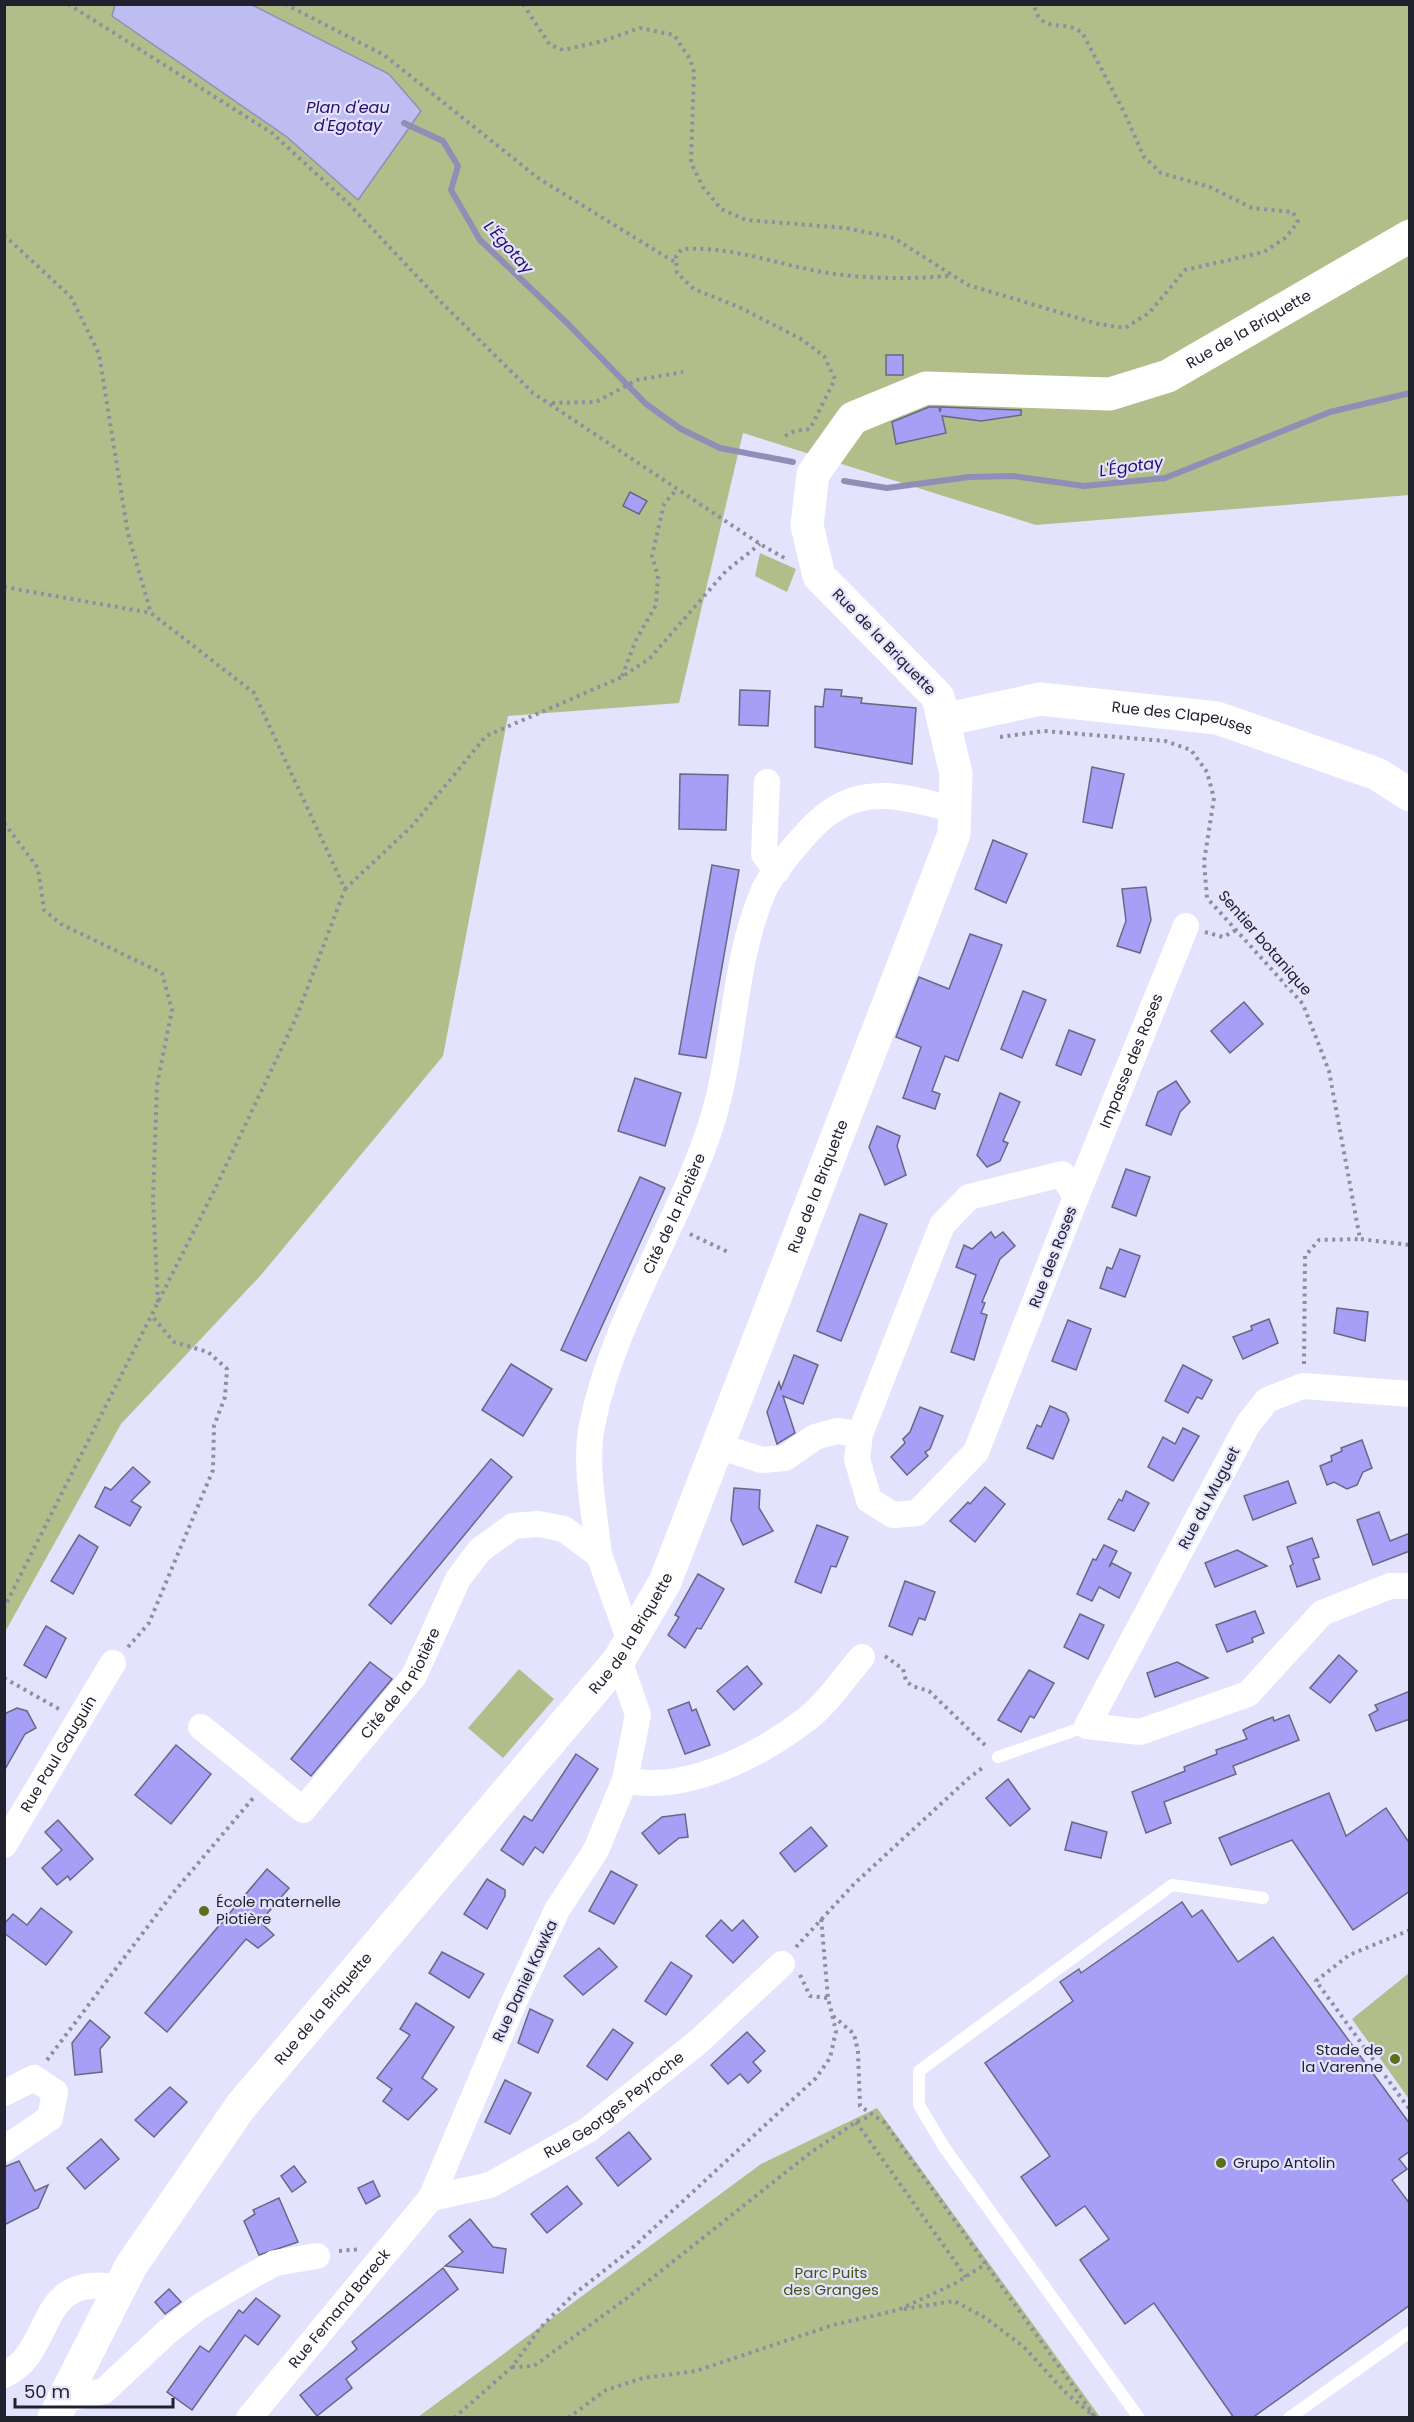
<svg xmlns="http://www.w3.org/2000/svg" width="1414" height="2422" font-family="Poppins,sans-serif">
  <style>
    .green { fill: #b1be89 }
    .water { fill: #bebdf1; stroke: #8f8eb6; stroke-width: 1.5 }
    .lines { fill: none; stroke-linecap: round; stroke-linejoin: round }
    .stream { stroke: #8f8eb6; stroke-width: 6 }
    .building { fill: #a5a0f5; stroke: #686785; stroke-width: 1.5 }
    .path { stroke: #8e8ea2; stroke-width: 4; stroke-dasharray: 3 4.5; stroke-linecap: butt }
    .lane { stroke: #fff; stroke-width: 12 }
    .street { stroke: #fff; stroke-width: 26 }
    .secondary { stroke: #fff; stroke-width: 33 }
    .poi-dot { fill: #5d6d19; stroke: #e3e3fe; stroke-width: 2 }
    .labels { text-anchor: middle; stroke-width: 4.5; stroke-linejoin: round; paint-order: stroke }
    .street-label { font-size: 15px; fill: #22222e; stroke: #e3e3fe }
    .poi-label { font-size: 15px; fill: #22222e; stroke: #e3e3fe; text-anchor: start }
    .park-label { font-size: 15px; fill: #485411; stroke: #e3e3fe }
    .water-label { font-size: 16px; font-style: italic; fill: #290a6d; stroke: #e3e3fe }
  </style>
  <rect width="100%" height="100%" fill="#e3e3fe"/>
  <g class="green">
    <path d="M 5,5 L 1409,5 L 1409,495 L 1036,525 L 743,433 L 679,703 L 508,716 L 443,1056 L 261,1275 L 121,1424 L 5,1632 Z"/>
    <path d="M 760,553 L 796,569 L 787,592 L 755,576 Z"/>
    <path d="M 519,1669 L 554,1699 L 503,1758 L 468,1728 Z"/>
    <path d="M 1409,1973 L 1409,2099 L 1352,2019 Z"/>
    <path d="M 877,2108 L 1100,2417 L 418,2417 L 761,2164 Z"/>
  </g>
  <path class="water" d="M 115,5 L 252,5 L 389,74 L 421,111 L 358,200 L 287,137 L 112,16 Z"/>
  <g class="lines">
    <g class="stream">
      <path d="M 404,123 L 443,141 L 458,166 L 451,190 L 480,240 L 569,325 L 646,404 L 681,429 L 720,448 L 793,462"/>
      <path d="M 844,481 L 887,488 L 969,477 L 1013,476 L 1084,486 L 1165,478 L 1330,412 L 1410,393"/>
    </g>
  </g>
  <g class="building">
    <rect x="886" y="355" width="17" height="20"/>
    <path d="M 929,407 L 939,407 L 940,412 L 941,407 L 1021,410 L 1021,415 L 981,421 L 942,416 L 946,433 L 896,444 L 892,422 Z"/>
    <path d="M 630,492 L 647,501 L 639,514 L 623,506 Z"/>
    <path d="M 825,689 L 842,690 L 841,696 L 862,698 L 861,703 L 916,708 L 912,764 L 815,747 L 815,706 L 823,707 Z"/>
    <path d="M 740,690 L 770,691 L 768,726 L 739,725 Z"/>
    <path d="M 1092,767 L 1124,774 L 1112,828 L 1083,822 Z"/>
    <path d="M 680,774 L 728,775 L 726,830 L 679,829 Z"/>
    <path d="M 993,840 L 1027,854 L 1006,903 L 975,889 Z"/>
    <path d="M 712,865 L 739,870 L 706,1058 L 679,1054 Z"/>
    <path d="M 1146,887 L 1151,920 L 1140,953 L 1117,946 L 1126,921 L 1122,889 Z"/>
    <path d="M 970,934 L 1002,945 L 958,1061 L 945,1056 L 932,1091 L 940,1094 L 935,1109 L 903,1098 L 921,1047 L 896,1037 L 919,977 L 949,989 Z"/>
    <path d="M 1023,991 L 1046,1000 L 1022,1058 L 1001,1049 Z"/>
    <path d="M 1244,1002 L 1263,1024 L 1230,1053 L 1211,1031 Z"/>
    <path d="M 1069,1030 L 1095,1040 L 1081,1075 L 1056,1065 Z"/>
    <path d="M 635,1078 L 681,1093 L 665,1146 L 618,1131 Z"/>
    <path d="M 1176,1081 L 1190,1102 L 1180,1112 L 1171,1135 L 1146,1125 L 1158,1092 Z"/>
    <path d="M 1000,1093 L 1020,1102 L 1003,1141 L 1008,1143 L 1000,1161 L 987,1167 L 977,1155 Z"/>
    <path d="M 877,1126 L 900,1136 L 897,1146 L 906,1175 L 885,1185 L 869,1147 Z"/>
    <path d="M 1126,1169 L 1150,1177 L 1136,1216 L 1112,1207 Z"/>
    <path d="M 640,1177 L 665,1188 L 586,1361 L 561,1350 Z"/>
    <path d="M 860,1214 L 887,1224 L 841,1341 L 817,1331 Z"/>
    <path d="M 991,1232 L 995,1238 L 1003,1232 L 1015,1246 L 1000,1259 L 982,1302 L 985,1303 L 981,1313 L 987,1315 L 974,1360 L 951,1352 L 976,1275 L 956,1267 L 964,1245 L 972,1249 Z"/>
    <path d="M 1120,1249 L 1140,1256 L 1125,1297 L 1100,1288 L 1107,1267 L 1112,1269 Z"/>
    <path d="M 1337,1308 L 1368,1312 L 1365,1341 L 1334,1333 Z"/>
    <path d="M 1269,1319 L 1278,1343 L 1243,1359 L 1233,1337 L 1252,1330 L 1251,1326 Z"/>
    <path d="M 1068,1320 L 1091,1329 L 1076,1370 L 1052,1361 Z"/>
    <path d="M 794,1355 L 818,1365 L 803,1404 L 783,1396 L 795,1433 L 777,1444 L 767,1412 L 779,1382 L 781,1389 Z"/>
    <path d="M 511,1364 L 552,1389 L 523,1436 L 482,1410 Z"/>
    <path d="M 1183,1365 L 1212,1380 L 1202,1399 L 1197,1397 L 1188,1413 L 1165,1401 Z"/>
    <path d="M 1050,1406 L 1066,1413 L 1069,1420 L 1053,1459 L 1027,1448 L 1037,1425 L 1041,1427 Z"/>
    <path d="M 920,1407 L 943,1416 L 930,1449 L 925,1452 L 928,1456 L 907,1475 L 891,1457 L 905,1443 L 903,1439 L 910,1432 Z"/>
    <path d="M 1183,1428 L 1199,1436 L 1173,1481 L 1148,1467 L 1163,1437 L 1175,1444 Z"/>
    <path d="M 1362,1440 L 1372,1468 L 1363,1472 L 1357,1485 L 1347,1489 L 1334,1482 L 1327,1485 L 1320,1466 L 1332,1461 L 1331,1456 L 1342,1451 L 1341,1448 Z"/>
    <path d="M 491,1459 L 512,1477 L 391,1624 L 369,1605 Z"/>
    <path d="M 133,1467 L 150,1482 L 131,1501 L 141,1507 L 130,1526 L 95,1507 L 105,1487 L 111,1490 Z"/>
    <path d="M 1288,1481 L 1296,1503 L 1253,1520 L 1244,1496 Z"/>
    <path d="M 985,1487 L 1005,1504 L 975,1542 L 950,1521 L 968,1502 L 970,1504 Z"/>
    <path d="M 734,1488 L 760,1490 L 759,1508 L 773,1531 L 743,1545 L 731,1520 Z"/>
    <path d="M 1126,1491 L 1149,1503 L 1134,1531 L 1108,1519 L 1119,1499 L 1122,1501 Z"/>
    <path d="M 1379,1512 L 1390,1541 L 1410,1533 L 1410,1551 L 1373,1565 L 1357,1520 Z"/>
    <path d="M 817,1525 L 848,1537 L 836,1567 L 831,1566 L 821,1593 L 795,1582 Z"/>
    <path d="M 79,1535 L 98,1547 L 73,1594 L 51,1581 Z"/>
    <path d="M 1312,1538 L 1319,1557 L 1313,1559 L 1320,1579 L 1297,1587 L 1290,1566 L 1293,1564 L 1287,1547 Z"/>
    <path d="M 1104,1545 L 1117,1551 L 1109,1567 L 1112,1563 L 1131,1573 L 1119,1598 L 1099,1587 L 1092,1601 L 1077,1594 L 1093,1559 L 1096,1560 Z"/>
    <path d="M 1237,1550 L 1267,1566 L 1215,1587 L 1205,1563 Z"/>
    <path d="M 698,1574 L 724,1589 L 701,1629 L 697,1628 L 685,1648 L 668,1635 L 679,1617 L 675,1615 Z"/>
    <path d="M 905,1581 L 935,1592 L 925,1620 L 919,1618 L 912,1635 L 889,1626 Z"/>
    <path d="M 1255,1611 L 1264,1633 L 1252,1638 L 1253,1642 L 1227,1652 L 1216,1625 Z"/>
    <path d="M 1080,1614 L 1104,1625 L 1088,1659 L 1064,1647 Z"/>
    <path d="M 46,1626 L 66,1638 L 46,1678 L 24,1665 Z"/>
    <path d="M 1339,1655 L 1357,1671 L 1330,1703 L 1310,1688 Z"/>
    <path d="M 370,1662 L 392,1679 L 311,1776 L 291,1759 Z"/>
    <path d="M 1177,1662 L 1208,1678 L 1155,1697 L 1147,1673 Z"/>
    <path d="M 747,1666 L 762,1684 L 734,1710 L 717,1691 Z"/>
    <path d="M 1029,1670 L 1054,1683 L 1034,1718 L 1030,1716 L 1021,1732 L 998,1720 Z"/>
    <path d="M 1410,1691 L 1410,1719 L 1376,1731 L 1369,1715 L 1378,1710 L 1375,1705 Z"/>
    <path d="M 689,1702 L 692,1711 L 696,1709 L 710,1745 L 685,1754 L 668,1710 Z"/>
    <path d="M 17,1708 L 27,1711 L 36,1728 L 25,1734 L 4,1771 L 4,1714 Z"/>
    <path d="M 1289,1715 L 1299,1740 L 1233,1766 L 1236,1774 L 1164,1802 L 1171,1823 L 1146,1833 L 1132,1792 L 1185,1771 L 1184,1767 L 1217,1754 L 1216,1750 L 1247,1739 L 1243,1730 L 1253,1725 L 1273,1717 L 1274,1721 Z"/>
    <path d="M 176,1745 L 211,1774 L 171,1824 L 135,1795 Z"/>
    <path d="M 576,1754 L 598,1769 L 543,1853 L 535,1847 L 523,1865 L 501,1850 L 524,1816 L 532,1821 Z"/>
    <path d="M 1008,1779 L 1030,1809 L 1010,1826 L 986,1798 Z"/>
    <path d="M 1329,1793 L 1346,1836 L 1386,1808 L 1410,1844 L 1410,1891 L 1353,1930 L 1292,1840 L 1231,1865 L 1219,1838 Z"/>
    <path d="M 685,1814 L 688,1837 L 679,1838 L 659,1854 L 642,1833 L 662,1817 Z"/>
    <path d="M 58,1820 L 93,1859 L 70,1880 L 68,1876 L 57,1885 L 42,1868 L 62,1850 L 45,1832 Z"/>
    <path d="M 1072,1822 L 1107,1832 L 1101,1858 L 1065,1850 Z"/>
    <path d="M 811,1827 L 827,1846 L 795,1872 L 780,1853 Z"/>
    <path d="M 267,1869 L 289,1888 L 260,1922 L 274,1935 L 258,1948 L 246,1939 L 167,2032 L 145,2013 Z"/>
    <path d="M 611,1871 L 637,1885 L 614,1924 L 589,1911 Z"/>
    <path d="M 487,1879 L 505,1890 L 505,1896 L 487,1929 L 464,1914 Z"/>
    <path d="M 1182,1902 L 1192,1917 L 1202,1910 L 1238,1962 L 1273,1937 L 1410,2124 L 1410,2151 L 1399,2159 L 1407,2169 L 1392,2180 L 1410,2204 L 1410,2305 L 1252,2418 L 1234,2418 L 1154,2303 L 1125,2324 L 1080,2260 L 1109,2239 L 1085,2206 L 1056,2226 L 1021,2177 L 1050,2156 L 985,2063 L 1073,2001 L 1060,1982 L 1079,1969 L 1081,1973 Z"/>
    <path d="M 41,1908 L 72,1932 L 46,1965 L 4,1933 L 4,1924 L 13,1914 L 27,1925 Z"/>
    <path d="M 721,1920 L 732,1931 L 743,1920 L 758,1937 L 733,1963 L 706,1936 Z"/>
    <path d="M 599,1948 L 617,1967 L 583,1995 L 564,1976 Z"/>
    <path d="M 442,1952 L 484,1974 L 469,1998 L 429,1973 Z"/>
    <path d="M 671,1962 L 692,1976 L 666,2015 L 645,2001 Z"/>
    <path d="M 416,2003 L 454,2027 L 422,2078 L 437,2089 L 408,2120 L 383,2101 L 392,2089 L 377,2078 L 410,2035 L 400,2029 Z"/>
    <path d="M 530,2009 L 553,2020 L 538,2053 L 518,2043 Z"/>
    <path d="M 90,2020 L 110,2037 L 100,2049 L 102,2072 L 75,2075 L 72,2043 Z"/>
    <path d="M 613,2029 L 633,2043 L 607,2080 L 587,2066 Z"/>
    <path d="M 747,2032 L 765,2051 L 753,2062 L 761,2071 L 748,2083 L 740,2074 L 728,2084 L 711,2065 Z"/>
    <path d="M 505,2080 L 531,2093 L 510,2134 L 485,2122 Z"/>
    <path d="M 170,2087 L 187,2102 L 154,2137 L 135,2120 Z"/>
    <path d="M 629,2132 L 651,2159 L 618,2186 L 596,2158 Z"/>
    <path d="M 101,2139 L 119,2159 L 85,2189 L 67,2168 Z"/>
    <path d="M 19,2161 L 35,2191 L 48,2185 L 38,2208 L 4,2225 L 4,2167 Z"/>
    <path d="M 294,2166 L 306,2182 L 292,2192 L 281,2176 Z"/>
    <path d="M 373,2181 L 380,2196 L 366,2204 L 358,2188 Z"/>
    <path d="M 567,2186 L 582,2204 L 547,2233 L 531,2214 Z"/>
    <path d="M 279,2198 L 298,2242 L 259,2255 L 244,2221 L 255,2214 L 253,2210 Z"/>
    <path d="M 470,2219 L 493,2247 L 506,2249 L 503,2273 L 445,2266 L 463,2252 L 449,2236 Z"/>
    <path d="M 443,2268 L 458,2289 L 346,2379 L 352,2388 L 317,2416 L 300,2395 L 357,2349 L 352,2342 Z"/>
    <path d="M 169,2289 L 181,2302 L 165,2314 L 155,2302 Z"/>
    <path d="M 256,2298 L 280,2316 L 258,2345 L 245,2335 L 192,2410 L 167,2392 L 200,2346 L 209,2352 L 239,2310 L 243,2313 Z"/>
  </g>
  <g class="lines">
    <g class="path">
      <path d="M 68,4 L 272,133 L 348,203 L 443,304 L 533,393 L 760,544 L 788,560"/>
      <path d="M 285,4 L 384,55 L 538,178 L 676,263"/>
      <path d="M 523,4 L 550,45 L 563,50 L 603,41 L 640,28 L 674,35 L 690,59 L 694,72 L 691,163 L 703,187 L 721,209 L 746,220 L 846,228 L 894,238 L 968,285 L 1098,324 L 1125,328 L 1149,313 L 1185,270 L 1264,252 L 1285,238 L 1298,222 L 1293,212 L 1252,208 L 1210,187 L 1161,173 L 1144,157 L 1124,112 L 1083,34 C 1066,17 1040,37 1034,4"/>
      <path d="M 4,235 L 71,297 L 99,354 L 128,534 L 151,613"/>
      <path d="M 552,403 L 596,402 L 637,380 L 683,372"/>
      <path d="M 785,436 L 795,431 L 810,429 L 835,379 L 824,356 L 801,339 L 741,308 L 694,289 L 677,273 L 676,256 L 682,249 C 737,246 782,267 835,274 C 873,279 911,279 949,276"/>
      <path d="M 4,587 L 151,613 L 254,693 L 345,889 L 296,1018 L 214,1191 L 4,1608"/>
      <path d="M 622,676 L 636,640 L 656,605 L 658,576 L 652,556 L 664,504 L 677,489"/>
      <path d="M 1000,737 L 1044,731 L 1165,741 L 1191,750 L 1207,772 L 1214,798 L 1204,862 L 1207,898 L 1303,1004 L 1329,1071 L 1360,1239 L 1410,1245"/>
      <path d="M 4,823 L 38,868 L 44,910 L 61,924 L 162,973 L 172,1010 L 157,1085 L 153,1199 L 158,1303"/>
      <path d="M 345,889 L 413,825 L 486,736 L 622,677 L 650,658 L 726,571 L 760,544"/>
      <path d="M 1205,932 L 1223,937 L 1238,929"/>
      <path d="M 690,1234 L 728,1252"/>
      <path d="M 1304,1364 L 1305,1256 L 1319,1240 L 1360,1239"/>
      <path d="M 128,1647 L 149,1623 L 213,1470 L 214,1426 L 225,1397 L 227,1369 L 208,1352 L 174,1342 L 152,1316"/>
      <path d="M 885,1656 L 903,1669 L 906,1681 L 912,1686 L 929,1691 L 988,1748"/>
      <path d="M 4,1678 L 59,1709"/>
      <path d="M 1410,1930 L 1349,1955 L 1316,1981 L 1410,2110"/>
      <path d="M 796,1947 L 854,1884 L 969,1778 L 985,1766"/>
      <path d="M 800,1975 L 810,1996 L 828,1998"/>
      <path d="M 833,2016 L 854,2034 L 858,2051 L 860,2106 L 885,2123 L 1093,2414 L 1088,2418"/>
      <path d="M 47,2060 L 173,1893 L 254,1797"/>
      <path d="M 856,2122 L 966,2277"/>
      <path d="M 339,2251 L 361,2249"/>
      <path d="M 904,2309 L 954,2301 L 984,2317 L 1024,2347 L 1064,2391 L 1096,2418"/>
      <path d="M 512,2367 L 534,2366 L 627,2298 L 810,2153 L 856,2122 L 871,2116"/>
      <path d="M 454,2418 L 512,2367 L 541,2327 L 573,2295 L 629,2251 L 816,2078 L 830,2058 L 836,2031 L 828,1998 L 821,1917"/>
      <path d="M 568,2418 L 606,2390 L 643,2378 L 696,2371 L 833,2325 L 898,2310 L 956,2283 L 987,2263"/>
    </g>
    <g class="lane">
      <path d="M 998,1757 L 1087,1726"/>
      <path d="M 1139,2418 L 944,2147 L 919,2105 L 919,2071 L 1172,1885 L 1263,1898"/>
      <path d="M 1289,2418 L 1410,2332"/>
    </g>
    <g class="street">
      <path d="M 767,782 L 764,854 L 777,871"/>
      <path id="s1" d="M 1076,1197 L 1186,926"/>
      <path d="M 1410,1394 L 1303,1386 L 1267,1400 L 1248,1424 L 1087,1726 L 1140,1732 L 1248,1694 L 1322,1613 L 1390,1586 L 1410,1586"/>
      <path d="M 718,1446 L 762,1460 L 785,1458 L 815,1437 L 837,1431 L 860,1434 L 942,1225 L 969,1197 L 1062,1174 L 1076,1197 L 976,1452 L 917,1513 L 893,1515 L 869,1500 L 857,1459 L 860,1434"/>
      <path id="s2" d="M 599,1555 C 595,1514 584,1466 592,1425 C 613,1321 675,1231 709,1131 C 736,1053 731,965 764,890 C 773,870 812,824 830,812 C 870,784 912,799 955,810"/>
      <path d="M 619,1660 L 638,1715 L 625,1780 C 686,1794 760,1755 807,1719 C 828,1703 845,1676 862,1657"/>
      <path id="s3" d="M 201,1727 L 303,1810 L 414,1676 L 458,1579 L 480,1550 L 513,1526 L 539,1524 L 564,1529 L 599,1555 L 630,1641"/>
      <path id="s4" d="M 625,1780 L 596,1850 L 557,1910 L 514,2002 L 431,2198 L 490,2185 L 588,2130 L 698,2042 L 782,1964"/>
      <path id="s5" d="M 4,1845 L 113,1663"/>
      <path d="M 4,2093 L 34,2078 L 55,2092 L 50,2118 L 4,2149"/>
      <path d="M 4,2375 C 57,2351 33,2270 120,2288"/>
      <path d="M 63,2400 L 104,2391 L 167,2332 L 199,2307 L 244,2280 L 275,2263 L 317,2256"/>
      <path id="s6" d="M 249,2418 L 431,2198"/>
    </g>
    <g class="secondary">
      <path id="s7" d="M 943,720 L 1040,699 L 1217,718 L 1377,774 L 1410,795"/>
      <path id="s8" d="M 54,2418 L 131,2266 L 241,2106 L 619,1660 L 665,1582 L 954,834 L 956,774 L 938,697 L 819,576 L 807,525 L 813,474 L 853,418 L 926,388 L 1110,394 L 1168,376 L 1410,236"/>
    </g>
  </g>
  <g class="poi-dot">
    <circle cx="204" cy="1911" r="6"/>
    <circle cx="1395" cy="2059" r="6"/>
    <circle cx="1221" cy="2163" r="6"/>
  </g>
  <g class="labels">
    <g class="street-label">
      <text dy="5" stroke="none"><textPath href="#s8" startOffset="2740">Rue de la Briquette</textPath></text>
      <text transform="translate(884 642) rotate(46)" y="5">Rue de la Briquette</text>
      <text dy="5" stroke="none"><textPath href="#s7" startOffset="243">Rue des Clapeuses</textPath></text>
      <text transform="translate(1265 943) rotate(49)" y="5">Sentier botanique</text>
      <text dy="5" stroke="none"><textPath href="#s1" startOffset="147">Impasse des Roses</textPath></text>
      <text dy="5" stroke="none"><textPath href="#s8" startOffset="1464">Rue de la Briquette</textPath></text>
      <text dy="5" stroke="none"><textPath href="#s2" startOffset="358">Cité de la Piotière</textPath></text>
      <text transform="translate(1053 1257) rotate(-69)" y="5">Rue des Roses</text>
      <text transform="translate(1209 1498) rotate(-62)" y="5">Rue du Muguet</text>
      <text dy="5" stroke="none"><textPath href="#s8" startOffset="978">Rue de la Briquette</textPath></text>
      <text dy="5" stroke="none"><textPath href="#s3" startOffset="292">Cité de la Piotière</textPath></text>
      <text dy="5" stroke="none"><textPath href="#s5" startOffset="106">Rue Paul Gauguin</textPath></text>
      <text transform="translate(525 1981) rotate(-65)" y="5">Rue Daniel Kawka</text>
      <text dy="5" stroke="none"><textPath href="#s8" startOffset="492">Rue de la Briquette</textPath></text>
      <text dy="5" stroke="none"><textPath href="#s4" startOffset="670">Rue Georges Peyroche</textPath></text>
      <text dy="5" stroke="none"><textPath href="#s6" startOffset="142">Rue Fernand Bareck</textPath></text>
    </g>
    <g class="poi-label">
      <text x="216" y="1907">École maternelle<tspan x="216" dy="17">Piotière</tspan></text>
      <text x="1383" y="2055" text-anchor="end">Stade de<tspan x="1383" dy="17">la Varenne</tspan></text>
      <text x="1233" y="2168">Grupo Antolin</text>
    </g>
    <g class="park-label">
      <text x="831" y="2278">Parc Puits<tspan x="831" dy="17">des Granges</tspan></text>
    </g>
    <g class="water-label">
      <text x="348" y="113">Plan d'eau<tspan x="348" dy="18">d'Egotay</tspan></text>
      <text transform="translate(509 247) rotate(48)" y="6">L'Égotay</text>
      <text transform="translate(1131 466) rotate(-8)" y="6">L'Égotay</text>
    </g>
  </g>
  <rect width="1414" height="2422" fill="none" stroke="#22222e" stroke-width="12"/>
  <path d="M15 2398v9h158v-9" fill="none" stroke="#22222e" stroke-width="3"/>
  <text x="24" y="2398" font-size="18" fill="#22222e" stroke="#e3e3fe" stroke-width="4.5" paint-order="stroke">50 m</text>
</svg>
